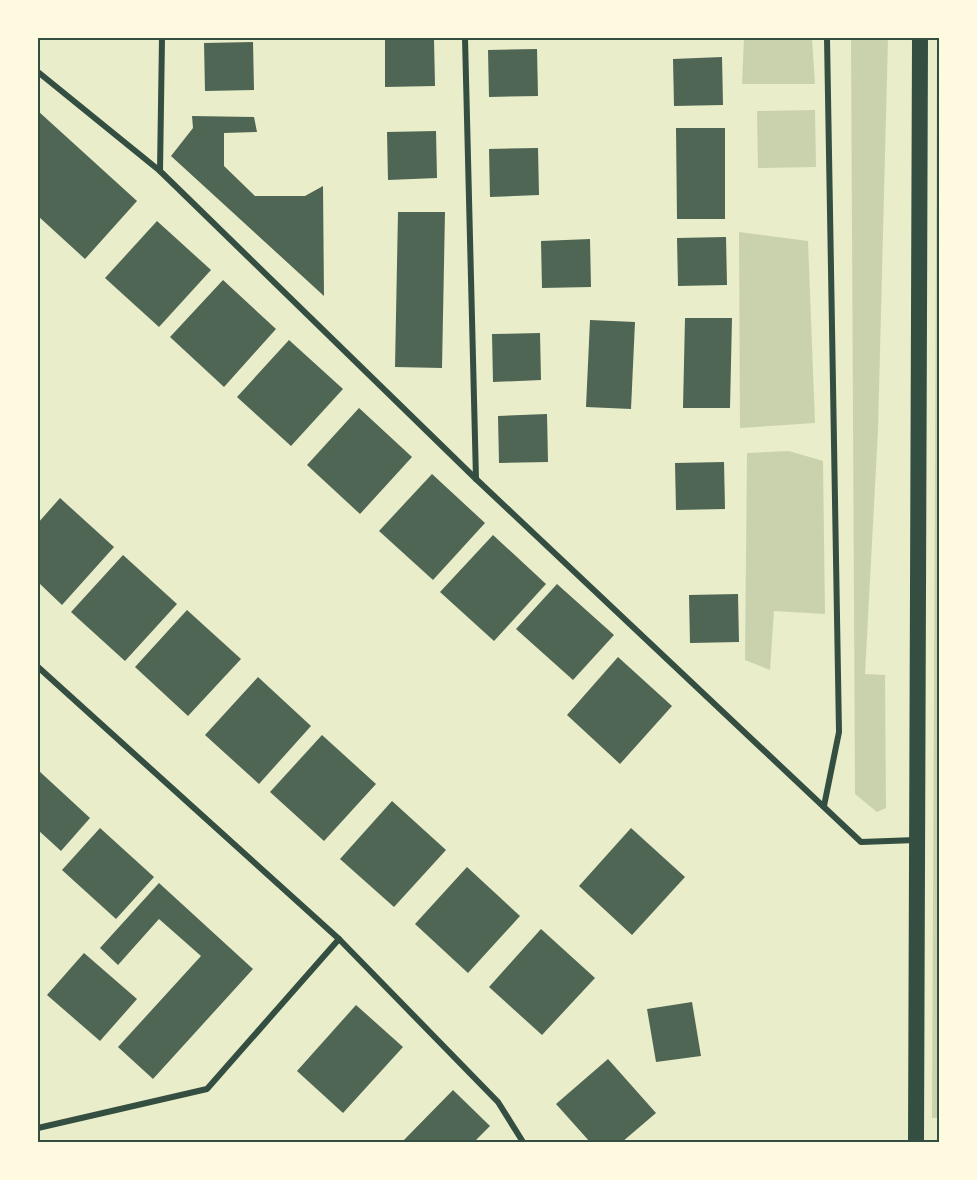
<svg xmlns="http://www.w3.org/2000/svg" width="977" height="1180" font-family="Mulish,sans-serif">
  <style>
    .green { fill: #cad2ad }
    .building { fill: #4f6655 }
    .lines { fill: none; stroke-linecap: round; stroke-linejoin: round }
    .minor { stroke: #344e41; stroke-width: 6 }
    .trunk { stroke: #344e41; stroke-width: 16 }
    .neatline { fill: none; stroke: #344e41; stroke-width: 2 }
  </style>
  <rect width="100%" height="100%" fill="#e9edc9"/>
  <g class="green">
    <path d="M 744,38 L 812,38 L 815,84 L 742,84 Z"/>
    <path d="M 851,38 L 888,38 L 878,430 L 865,674 L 885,675 L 886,808 L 877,812 L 855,794 Z"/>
    <path d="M 937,38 L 940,38 L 940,1118 L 932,1118 Z"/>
    <path d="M 815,110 L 816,167 L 758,168 L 757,111 Z"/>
    <path d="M 739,232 L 808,241 L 815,423 L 740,428 Z"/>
    <path d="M 789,451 L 823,461 L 825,614 L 774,611 L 770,670 L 745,660 L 747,453 Z"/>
  </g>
  <g class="building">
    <path d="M 434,39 L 435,86 L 385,87 L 385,40 Z"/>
    <path d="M 253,42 L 254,90 L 205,91 L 204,43 Z"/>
    <path d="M 537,49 L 538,96 L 489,97 L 488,50 Z"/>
    <path d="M 722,57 L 723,105 L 674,106 L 673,59 Z"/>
    <path d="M 38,111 L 137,201 L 85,259 L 38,216 Z"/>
    <path d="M 192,116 L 254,117 L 257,132 L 224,133 L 224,166 L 255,196 L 305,196 L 323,186 L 324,296 L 171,156 L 193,128 Z"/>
    <path d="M 676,128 L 725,128 L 725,219 L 677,219 Z"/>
    <path d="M 436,131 L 437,178 L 388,180 L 387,132 Z"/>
    <path d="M 538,148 L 539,195 L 490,197 L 489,149 Z"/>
    <path d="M 398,212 L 445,212 L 442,368 L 395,367 Z"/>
    <path d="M 157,221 L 211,270 L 159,327 L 105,278 Z"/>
    <path d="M 726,237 L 727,285 L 678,286 L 677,238 Z"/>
    <path d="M 590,239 L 591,287 L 542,288 L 541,241 Z"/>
    <path d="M 223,280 L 276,329 L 224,387 L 170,337 Z"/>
    <path d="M 685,318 L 732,318 L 730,408 L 683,408 Z"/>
    <path d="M 590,320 L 635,322 L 631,409 L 586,407 Z"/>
    <path d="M 540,333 L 541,380 L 493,382 L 492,334 Z"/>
    <path d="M 289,340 L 343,389 L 291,446 L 237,397 Z"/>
    <path d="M 359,408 L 412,457 L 360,514 L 307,465 Z"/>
    <path d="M 547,414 L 548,462 L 499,463 L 498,416 Z"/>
    <path d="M 724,462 L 725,509 L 676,510 L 675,463 Z"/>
    <path d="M 432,474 L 485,523 L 433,580 L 379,531 Z"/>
    <path d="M 60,498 L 114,547 L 62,605 L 38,582 L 38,523 Z"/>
    <path d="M 493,535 L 546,584 L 494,641 L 440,592 Z"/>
    <path d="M 123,555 L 177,604 L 125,661 L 71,612 Z"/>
    <path d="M 557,584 L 614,635 L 573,680 L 516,629 Z"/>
    <path d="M 738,594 L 739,642 L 690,643 L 689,595 Z"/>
    <path d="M 187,610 L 241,659 L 188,716 L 135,667 Z"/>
    <path d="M 618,657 L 672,706 L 620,764 L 567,715 Z"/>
    <path d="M 258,677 L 311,726 L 259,784 L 205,735 Z"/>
    <path d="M 322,735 L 376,784 L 324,841 L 270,792 Z"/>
    <path d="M 38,770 L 90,818 L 61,851 L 38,830 Z"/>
    <path d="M 392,801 L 446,850 L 394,907 L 340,859 Z"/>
    <path d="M 100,828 L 154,877 L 116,919 L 62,870 Z"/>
    <path d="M 631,828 L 685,877 L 632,935 L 579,886 Z"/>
    <path d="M 467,867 L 520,916 L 468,973 L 415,924 Z"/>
    <path d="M 159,883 L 253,969 L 153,1079 L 118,1047 L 201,956 L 159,919 L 118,965 L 100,948 Z"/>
    <path d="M 541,929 L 595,978 L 542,1035 L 489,987 Z"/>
    <path d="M 84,953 L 137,999 L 100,1041 L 47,995 Z"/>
    <path d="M 692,1002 L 701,1056 L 656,1062 L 647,1009 Z"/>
    <path d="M 356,1005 L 403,1047 L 343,1113 L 297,1071 Z"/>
    <path d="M 608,1059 L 656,1113 L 622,1142 L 590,1142 L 556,1104 Z"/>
    <path d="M 453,1090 L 490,1126 L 474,1142 L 402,1142 Z"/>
  </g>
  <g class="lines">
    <g class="minor">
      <path d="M 465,38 L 476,479"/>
      <path d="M 38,72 L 160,171 L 476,479 L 861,842 L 916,840"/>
      <path d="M 160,171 L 162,38"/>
      <path d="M 38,667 L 339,939 L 498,1102 L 523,1142"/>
      <path d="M 824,806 L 839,732 L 827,38"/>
      <path d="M 38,1128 L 207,1089 L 339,939"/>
    </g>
    <path class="trunk" d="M 916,1142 L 920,38"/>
  </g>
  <rect width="977" height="1180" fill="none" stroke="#fefae0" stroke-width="78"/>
  <rect x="39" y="39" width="899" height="1102" class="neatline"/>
</svg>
